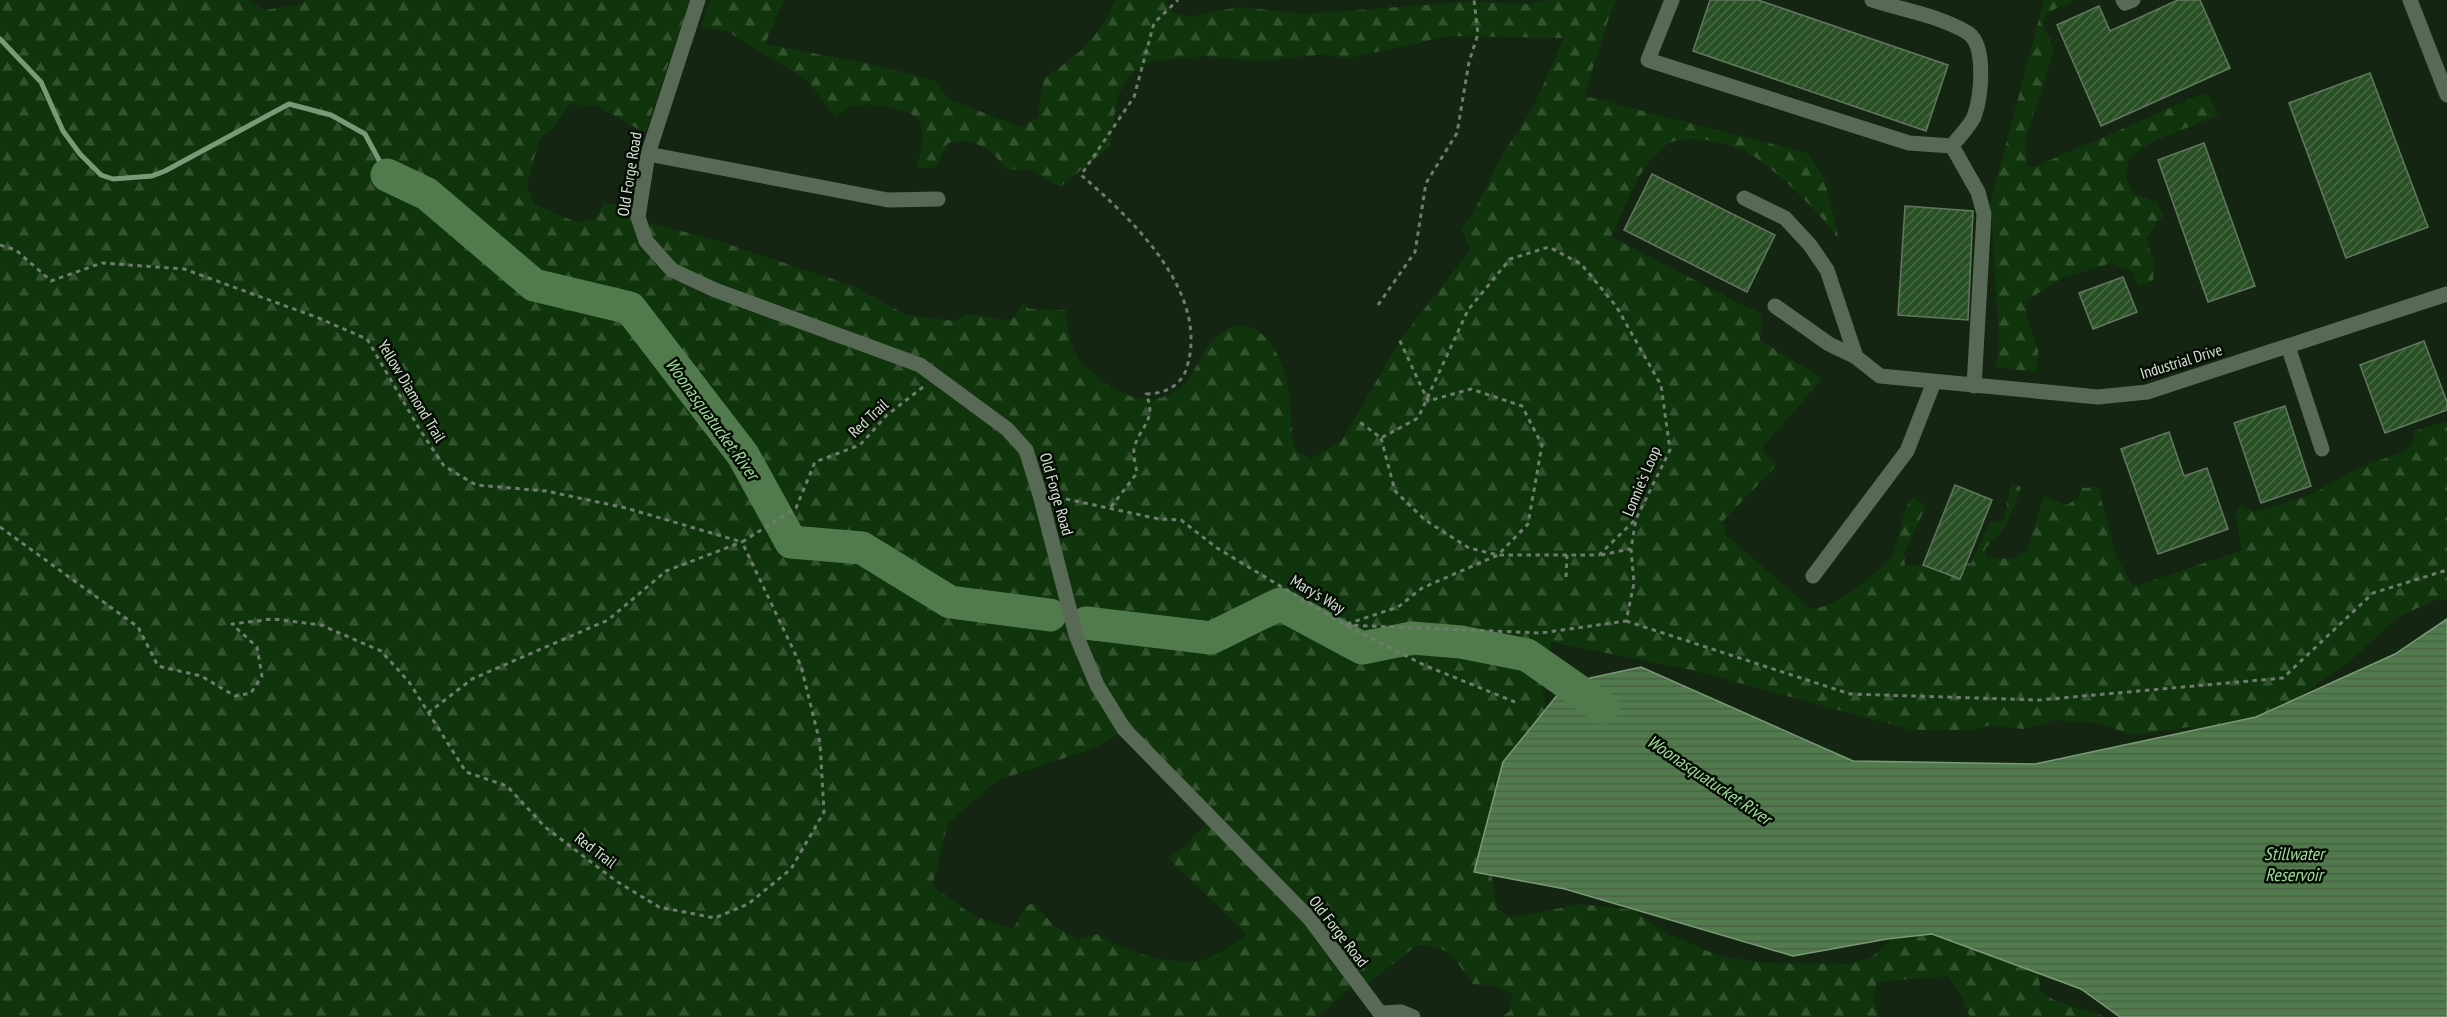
<svg xmlns="http://www.w3.org/2000/svg" width="2447" height="1017" font-family="'PT Sans Narrow',sans-serif">
  <style>
    .forest { fill: url(#forest-firs); fill-rule: evenodd }
    .water { fill: url(#water-rules); stroke: #799a76; stroke-width: 1.5 }
    .lines { fill: none; stroke-linecap: round; stroke-linejoin: round }
    .stream { stroke: #799a76; stroke-width: 5 }
    .river { stroke: #527b4d; stroke-width: 33 }
    .building { fill: url(#building-hatch); stroke: #637860; stroke-width: 1.5 }
    .path { stroke: #6d7c6c; stroke-width: 3; stroke-dasharray: 4.5 4.5; stroke-linecap: butt }
    .minor { stroke: #586956; stroke-width: 15 }
    .labels { text-anchor: middle; stroke-width: 5; stroke-linejoin: round; paint-order: stroke }
    .street-label { font-size: 16px; fill: #d5e1d4; stroke: #060d05 }
    .water-label { font-size: 18px; font-style: italic; fill: #9fdc97; stroke: #060d05 }
  </style>
  <defs>
    <pattern id="forest-firs" width="22" height="20" patternUnits="userSpaceOnUse" patternTransform="scale(1.5)"><rect width="22" height="20" fill="#10350c"/><path d="M5 1l3.5 6h-7zM16 11l3.5 6h-7z" fill="#32522e"/></pattern>
    <pattern id="water-rules" width="6" height="5" patternUnits="userSpaceOnUse" patternTransform="scale(1.5)"><rect width="6" height="5" fill="#527b4d"/><path d="M0 2.5h6" fill="none" stroke="#4a6247"/></pattern>
    <pattern id="building-hatch" width="6" height="6" patternUnits="userSpaceOnUse" patternTransform="scale(1.5)"><rect width="6" height="6" fill="#2a5125"/><path d="M-1 1l2-2M0 6l6-6M5 7l2-2" fill="none" stroke="#486a44"/></pattern>
  </defs>
  <rect width="100%" height="100%" fill="#142612"/>
  <g class="forest">
    <path d="M 0,0 L 247,0 L 265,10 L 303,4 L 305,0 L 690,0 L 645,133 L 598,106 L 569,104 L 555,126 L 539,139 L 527,186 L 534,204 L 578,223 L 595,219 L 604,203 L 638,209 L 646,222 L 716,240 L 853,286 L 907,315 L 954,321 L 968,314 L 1008,320 L 1015,317 L 1024,302 L 1029,309 L 1065,310 C 1071,351 1072,360 1107,384 C 1130,400 1160,407 1182,386 C 1197,373 1201,350 1216,337 C 1249,309 1273,338 1284,371 C 1291,392 1290,420 1293,443 L 1297,452 L 1311,459 L 1341,442 L 1401,339 L 1471,249 L 1461,229 L 1472,216 L 1502,155 L 1532,110 L 1564,38 L 1449,36 L 1345,59 L 1327,54 L 1258,61 L 1204,56 L 1152,61 L 1133,72 L 1118,95 L 1109,147 L 1060,187 L 1030,170 L 1005,169 C 993,148 971,137 948,143 L 935,168 L 917,168 C 920,153 926,136 920,122 C 914,107 859,100 846,108 C 842,110 839,115 836,117 L 807,80 L 727,31 L 701,28 L 710,0 L 784,0 L 765,44 L 880,66 L 934,81 L 950,100 L 1021,127 L 1038,117 L 1044,78 C 1081,53 1096,41 1116,0 L 1166,0 L 1172,12 L 1188,17 L 1240,7 L 1303,14 L 1467,2 L 1531,4 L 1546,0 L 1617,0 L 1610,14 L 1584,96 L 1808,153 L 1824,178 L 1839,240 C 1820,212 1783,177 1755,157 C 1737,144 1687,132 1668,144 C 1638,163 1626,207 1611,237 L 1762,315 L 1760,340 L 1822,379 L 1764,445 L 1764,452 L 1776,465 L 1773,469 L 1723,521 L 1726,535 L 1811,609 C 1831,610 1879,574 1891,557 C 1902,540 1899,513 1913,497 L 1926,506 L 1904,553 L 1905,566 L 1971,563 L 1990,523 L 2004,520 L 2011,483 L 2021,487 C 2013,511 2006,531 1985,548 L 1986,557 L 2010,559 L 2027,551 L 2044,496 L 2067,505 L 2078,498 L 2082,488 L 2098,487 L 2116,556 L 2131,584 L 2140,585 L 2242,550 L 2236,513 L 2241,505 L 2254,512 L 2309,496 L 2355,470 L 2406,450 L 2412,444 L 2415,431 L 2447,421 L 2447,599 L 2433,601 L 2398,617 L 2352,659 L 2290,703 L 2228,730 L 2189,727 L 2134,735 L 2097,723 L 2055,720 L 2023,729 L 1991,725 L 1973,730 L 1912,730 L 1692,670 L 1552,642 L 1540,678 L 1545,705 L 1542,726 L 1491,873 L 1497,908 L 1510,918 L 1581,904 L 1632,910 L 1668,934 L 1719,956 L 1764,963 L 1852,964 L 1874,955 L 1904,930 L 1924,925 L 2038,957 L 2040,992 L 2058,1002 L 2107,1017 L 1970,1017 L 1962,997 L 1948,976 L 1877,982 L 1873,998 L 1879,1017 L 1502,1017 L 1510,1011 L 1512,993 L 1491,985 L 1473,984 C 1452,956 1453,947 1417,945 L 1362,988 L 1354,985 L 1317,1017 L 0,1017 ZM 1125,730 L 1209,820 L 1182,849 L 1167,857 L 1247,934 C 1231,946 1218,956 1199,961 C 1176,966 1114,950 1098,934 L 1078,940 L 1054,926 L 1034,903 L 1026,906 L 1013,929 L 974,916 L 932,886 L 948,823 L 996,781 L 1094,748 Z"/>
    <path d="M 2044,0 L 2074,0 L 2045,14 L 2043,25 L 2054,50 L 2025,141 L 2027,165 L 2032,168 L 2207,92 L 2218,115 L 2152,142 L 2129,157 L 2126,180 L 2134,194 L 2157,202 L 2164,216 L 2156,222 L 2146,240 L 2154,262 L 2153,280 L 2138,286 L 2132,271 L 2111,263 L 2060,279 L 2026,301 L 2026,315 L 2038,350 L 2037,372 L 1996,367 L 1999,346 L 1991,201 Z"/>
  </g>
  <path class="water" d="M 2447,619 L 2447,1017 L 2120,1017 L 2081,989 L 1932,934 L 1887,939 L 1793,956 L 1565,889 L 1474,872 L 1503,762 L 1567,683 L 1641,667 L 1853,761 L 2035,764 L 2256,717 L 2395,654 Z"/>
  <g class="lines">
    <path class="stream" d="M 0,39 L 41,82 L 63,131 L 80,154 L 101,175 L 113,179 L 152,176 L 165,171 L 289,104 L 331,115 L 365,134 L 387,175"/>
    <g class="river">
      <path d="M 387,175 L 427,194 L 534,285 L 630,308 L 743,455 L 791,542 L 862,548 L 950,602 L 1050,615"/>
      <path d="M 1086,623 L 1211,638 L 1280,604 L 1362,648 L 1412,638 L 1461,642 L 1527,655 L 1603,708"/>
    </g>
  </g>
  <g class="building">
    <path d="M 1710,0 L 1758,0 L 1948,65 L 1926,131 L 1693,51 Z"/>
    <path d="M 2178,0 L 2200,0 L 2230,68 L 2101,126 L 2057,25 L 2099,6 L 2110,31 Z"/>
    <path d="M 2370,73 L 2428,227 L 2346,258 L 2289,103 Z"/>
    <path d="M 2204,143 L 2255,286 L 2208,302 L 2158,160 Z"/>
    <path d="M 1652,174 L 1775,235 L 1747,292 L 1624,230 Z"/>
    <path d="M 1905,206 L 1973,211 L 1968,320 L 1898,315 Z"/>
    <path d="M 2123,277 L 2137,312 L 2093,329 L 2079,293 Z"/>
    <path d="M 2424,341 L 2447,402 L 2447,410 L 2385,433 L 2360,365 Z"/>
    <path d="M 2285,406 L 2311,486 L 2261,503 L 2234,423 Z"/>
    <path d="M 2169,432 L 2184,476 L 2207,468 L 2228,529 L 2158,554 L 2121,449 Z"/>
    <path d="M 1955,485 L 1992,500 L 1960,579 L 1923,565 Z"/>
  </g>
  <g class="lines">
    <g class="path">
      <path d="M 0,245 L 16,250 L 51,281 L 102,263 L 184,269 L 316,317 L 367,339 L 420,430 L 444,466 L 476,485 L 546,491 L 626,508 L 742,542"/>
      <path d="M 1378,305 L 1415,252 L 1426,183 L 1457,133 L 1469,62 L 1478,34 L 1474,0"/>
      <path d="M 1381,438 L 1395,491 L 1425,520 L 1469,548 L 1498,555 L 1599,555 L 1636,519"/>
      <path d="M 1057,497 L 1159,519 L 1181,520 L 1217,548 L 1345,625 L 1424,665 L 1515,702"/>
      <path d="M 1111,507 L 1137,473 C 1136,466 1133,456 1134,449 C 1138,428 1158,421 1146,394 C 1164,394 1180,386 1186,370 C 1212,294 1132,219 1081,175 L 1134,97 L 1154,23 L 1178,0"/>
      <path d="M 0,527 L 138,627 L 158,666 L 201,676 L 235,696 L 251,693 L 262,676 L 257,647 L 232,624 L 273,619 L 321,625 L 381,651 L 409,682 L 466,772 L 507,786 L 545,827 L 616,881 L 659,907 L 715,918 L 748,904 L 791,869 L 824,812 L 820,743 L 801,666 L 742,542 L 796,508 L 815,462 L 860,445 L 887,415 L 923,387"/>
      <path d="M 1601,555 L 1630,549"/>
      <path d="M 1566,577 L 1567,555"/>
      <path d="M 1626,621 L 1850,694 L 2039,700 L 2283,678 L 2373,593 L 2447,570"/>
      <path d="M 1347,624 L 1398,607 L 1422,588 L 1498,555 L 1528,524 L 1542,445 L 1522,406 L 1471,389 L 1428,401 L 1399,339"/>
      <path d="M 1345,625 L 1541,633 L 1626,621 L 1634,583 L 1631,549 L 1636,519 L 1670,450 L 1661,385 L 1616,306 L 1581,264 L 1549,247 L 1510,259 L 1468,310 L 1418,418 L 1381,438 L 1357,420"/>
      <path d="M 428,713 L 472,679 L 608,620 L 666,571 L 742,542"/>
    </g>
    <g class="minor">
      <path d="M 698,0 L 648,154 L 638,217 L 646,241 L 672,270 L 715,290 L 920,365 L 1007,429 L 1026,450 L 1040,495 L 1076,635 L 1097,685 L 1124,729 L 1310,919 L 1383,1017"/>
      <path d="M 1672,0 L 1648,60 L 1909,143 L 1952,146 C 1958,138 1969,127 1974,117 C 1981,98 1987,46 1968,33 C 1941,16 1902,10 1872,0"/>
      <path d="M 2123,0 L 2125,3 L 2133,0"/>
      <path d="M 2410,0 L 2447,95"/>
      <path d="M 1952,146 L 1978,192 L 1984,214 L 1974,386"/>
      <path d="M 648,154 L 888,200 L 938,199"/>
      <path d="M 1744,198 L 1785,218 L 1810,245 L 1827,270 L 1856,357 L 1880,376 L 2098,397 L 2147,392 L 2447,294"/>
      <path d="M 1775,306 L 1829,344 L 1856,357"/>
      <path d="M 2288,346 L 2322,449"/>
      <path d="M 1813,576 L 1907,451 L 1934,382"/>
      <path d="M 1381,1013 L 1401,1012 L 1413,1017"/>
    </g>
  </g>
  <g class="labels">
    <g class="street-label">
      <text transform="translate(629 174) rotate(-81)" y="6">Old Forge Road</text>
      <text transform="translate(2181 361) rotate(-17)" y="6">Industrial Drive</text>
      <text transform="translate(412 391) rotate(59)" y="6">Yellow Diamond Trail</text>
      <text transform="translate(868 418) rotate(-43)" y="6">Red Trail</text>
      <text transform="translate(1641 481) rotate(-67)" y="6">Lonnie's Loop</text>
      <text transform="translate(1057 494) rotate(74)" y="6">Old Forge Road</text>
      <text transform="translate(1318 594) rotate(31)" y="6">Mary's Way</text>
      <text transform="translate(596 850) rotate(37)" y="6">Red Trail</text>
      <text transform="translate(1339 931) rotate(52)" y="6">Old Forge Road</text>
    </g>
    <g class="water-label">
      <text transform="translate(712 419) rotate(54)" y="6">Woonasquatucket River</text>
      <text transform="translate(1709 780) rotate(34)" y="6">Woonasquatucket River</text>
      <text x="2294" y="860">Stillwater<tspan x="2294" dy="21">Reservoir</tspan></text>
    </g>
  </g>
</svg>
